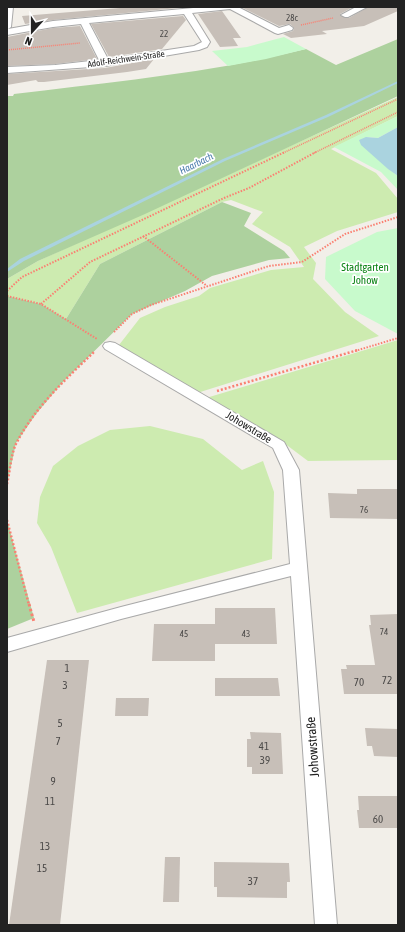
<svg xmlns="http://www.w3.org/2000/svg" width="405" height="932" font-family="'Asap Condensed',sans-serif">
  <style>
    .grass { fill: #cdebb0 }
    .forest { fill: #add19e }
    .park { fill: #c8facc }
    .water { fill: #aad3df }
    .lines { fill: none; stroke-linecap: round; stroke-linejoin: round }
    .stream { fill: #aad3df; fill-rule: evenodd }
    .building { fill: #c7bfb8 }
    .street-casing { stroke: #a9a9a9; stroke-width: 2 }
    .path-far3 { stroke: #fa8072; stroke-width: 1.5; stroke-dasharray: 1 1; stroke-linecap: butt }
    .path-far2 { stroke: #fa8072; stroke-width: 2; stroke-dasharray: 1.5 1.5; stroke-linecap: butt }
    .path-far1 { stroke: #fa8072; stroke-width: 2.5; stroke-dasharray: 2 2; stroke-linecap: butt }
    .path { stroke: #fa8072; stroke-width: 3; stroke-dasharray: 2.5 2.5; stroke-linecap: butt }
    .street { fill: #fff; fill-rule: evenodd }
    .labels { text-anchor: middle; stroke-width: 3.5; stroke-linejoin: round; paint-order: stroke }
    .number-label { font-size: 9px; fill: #4b4948 }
    .far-street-label { font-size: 9px; fill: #222; stroke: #fff }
    .far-water-label { font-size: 10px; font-style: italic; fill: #4a7aab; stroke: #fff }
    .park-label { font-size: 11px; fill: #0c8416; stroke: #fff }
    .street-label { font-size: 11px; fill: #222; stroke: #fff }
    .near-number-label { font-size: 11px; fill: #4b4948 }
    .near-street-label { font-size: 13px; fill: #222; stroke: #fff }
  </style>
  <rect width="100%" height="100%" fill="#f2efe9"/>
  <g class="grass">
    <path d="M 398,97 L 398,116 L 331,149 L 376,173 L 398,199 L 398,212 L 337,231 L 304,247 L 316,263 L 313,279 L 345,312 L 379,336 L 197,393 L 119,345 L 140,318 L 165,307 L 199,296 L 210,288 L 271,270 L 304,267 L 290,247 L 252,224 L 263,212 L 231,200 L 222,202 L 100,264 L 66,319 L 41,304 L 7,296 L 7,279 L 38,261 Z"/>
    <path d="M 398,340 L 398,460 L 308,461 L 284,443 L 206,398 Z"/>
    <path d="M 150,426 L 203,439 L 242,470 L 263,461 L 274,492 L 272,559 L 77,613 L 51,547 L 37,523 L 40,497 L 53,466 L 78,446 L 110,430 Z"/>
  </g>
  <g class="forest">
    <path d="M 398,39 L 398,96 L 145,214 L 38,261 L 7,279 L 7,96 L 13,96 L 14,94 C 111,82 210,73 306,49 L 336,65 Z"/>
    <path d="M 222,202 L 251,213 L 244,226 L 284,251 L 290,258 L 269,260 L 212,276 L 185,291 L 132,314 L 62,383 L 36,414 L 16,443 L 7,484 L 7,296 L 41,304 L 66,319 L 100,264 Z"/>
    <path d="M 7,520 L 34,618 L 7,629 Z"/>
  </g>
  <g class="park">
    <path d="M 284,37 L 306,49 L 266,59 L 228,66 L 212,51 L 247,47 Z"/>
    <path d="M 398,116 L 398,127 L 378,138 L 366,137 C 375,155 381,164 398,176 L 398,190 L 381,172 L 334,147 Z"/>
    <path d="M 398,228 L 398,334 L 355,311 L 325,279 L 326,257 L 377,232 Z"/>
  </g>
  <path class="water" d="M 398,127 L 398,176 L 388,169 L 361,145 L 359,140 L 366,137 L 378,138 Z"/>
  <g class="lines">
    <path class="stream" d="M 398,81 L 398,83 L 328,117 L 225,161 L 24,261 L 7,272 L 7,269 L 20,259 L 223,159 L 326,115 Z"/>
  </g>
  <g class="building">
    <path d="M 132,7 L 188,7 L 53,20 L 25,24 L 22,16 Z"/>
    <path d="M 241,7 L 353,7 L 340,14 L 345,18 L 349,18 L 368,7 L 398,7 L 398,11 L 364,26 L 322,31 L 327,34 L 291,38 L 283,34 L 293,31 L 294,28 L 290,24 L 279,26 Z"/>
    <path d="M 222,11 L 241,38 L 233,38 L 238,46 L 220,47 L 198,14 Z"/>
    <path d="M 183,16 L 186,20 L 162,49 L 109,57 L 91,24 Z"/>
    <path d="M 80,26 L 97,59 L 55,64 L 7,66 L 7,37 L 53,28 Z"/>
    <path d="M 154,59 L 146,69 L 127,72 L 44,82 L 38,82 L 36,80 L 7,85 L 7,74 L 105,68 Z"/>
    <path d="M 357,489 L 398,489 L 398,519 L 330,518 L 328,493 L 357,494 Z"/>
    <path d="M 215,608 L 275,608 L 277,644 L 215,644 L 215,661 L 152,661 L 154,624 L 215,624 Z"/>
    <path d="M 398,614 L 398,694 L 344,694 L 341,669 L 347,669 L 346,665 L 375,665 L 369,625 L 371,625 L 370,615 Z"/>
    <path d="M 47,660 L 89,660 L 60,925 L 9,925 Z"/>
    <path d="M 215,678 L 278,678 L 280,696 L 215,696 Z"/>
    <path d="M 116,698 L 149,698 L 148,716 L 115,716 Z"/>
    <path d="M 365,728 L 398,729 L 398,757 L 374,756 L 372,746 L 367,746 Z"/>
    <path d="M 250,732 L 281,733 L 283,774 L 252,774 L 252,767 L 247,767 L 247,739 L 251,739 Z"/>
    <path d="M 358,796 L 398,796 L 398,828 L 359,828 L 357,810 L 359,810 Z"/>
    <path d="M 165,857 L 180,857 L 179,902 L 163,902 Z"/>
    <path d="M 214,862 L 289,863 L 290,882 L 287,882 L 287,898 L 217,897 L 217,887 L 214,887 Z"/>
  </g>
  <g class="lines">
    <g class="street-casing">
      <g id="street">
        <path d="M 7,7 L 13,7 L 11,27 L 8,29 L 53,21 L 204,7 L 238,7 L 279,28 L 289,25 L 293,28 L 292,30 L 278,34 L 275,33 L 230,9 L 192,13 L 210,42 L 207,47 L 199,50 L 105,66 L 7,73 L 7,67 L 55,65 L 99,60 L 81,24 L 53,27 L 7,35 ZM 184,14 L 202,42 L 194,46 L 108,59 L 89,23 Z"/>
        <path d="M 356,7 L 367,7 L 348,17 L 345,17 L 341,15 Z"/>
        <path d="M 110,342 L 115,343 L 284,442 L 299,470 L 337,925 L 315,925 L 291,576 L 121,619 L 7,652 L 7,638 L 121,607 L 290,564 L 283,470 L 273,448 L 105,349 L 103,346 L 105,343 Z"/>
      </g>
    </g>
    <g class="path-far3">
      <path d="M 301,25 L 333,18"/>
      <path d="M 7,50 L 80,43"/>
      <path d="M 283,153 L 398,99"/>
      <path d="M 314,153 L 398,112"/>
    </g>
    <g class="path-far2">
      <path d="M 143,236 L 207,286"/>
      <path d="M 7,291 L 22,277 L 285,152"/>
      <path d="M 7,296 L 41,304 L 97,339"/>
      <path d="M 41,304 L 90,262 L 224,198 L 249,188 L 316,152"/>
      <path d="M 114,332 L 132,314 L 151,305 L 269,266 L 302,262 L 345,234 L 398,217"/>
      <path d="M 355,351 L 398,338"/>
    </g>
    <g class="path-far1">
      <path d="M 217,391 L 358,350"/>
      <path d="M 7,484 C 10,472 11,452 17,442 C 35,407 67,378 95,351"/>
      <path d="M 7,520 L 29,605"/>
    </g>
    <path class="path" d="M 29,604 L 34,622"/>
    <use href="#street" class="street"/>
  </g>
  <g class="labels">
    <g class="number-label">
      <text x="292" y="21">28c</text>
      <text x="164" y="37">22</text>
      <text x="364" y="513">76</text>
      <text x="384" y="635">74</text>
      <text x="184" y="637">45</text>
      <text x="246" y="637">43</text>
    </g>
    <g class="far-street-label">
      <text transform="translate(126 59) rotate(-8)" y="3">Adolf-Reichwein-Straße</text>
    </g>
    <g class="far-water-label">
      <text transform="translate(196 163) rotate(-26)" y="4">Haarbach</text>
    </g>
    <g class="park-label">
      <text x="365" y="271">Stadtgarten<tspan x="365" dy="13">Johow</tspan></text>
    </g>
    <g class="street-label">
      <text transform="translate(249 427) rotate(31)" y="4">Johowstraße</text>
    </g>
    <g class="near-number-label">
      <text x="67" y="672">1</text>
      <text x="387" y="684">72</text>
      <text x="359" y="686">70</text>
      <text x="65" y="689">3</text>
      <text x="60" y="727">5</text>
      <text x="58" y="745">7</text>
      <text x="264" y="750">41</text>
      <text x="265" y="764">39</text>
      <text x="53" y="785">9</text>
      <text x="50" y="805">11</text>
      <text x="378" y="823">60</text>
      <text x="45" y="850">13</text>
      <text x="42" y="872">15</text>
      <text x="253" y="885">37</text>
    </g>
    <g class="near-street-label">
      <text transform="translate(312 747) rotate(-94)" y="5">Johowstraße</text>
    </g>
  </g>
  <rect width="405" height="932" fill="none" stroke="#222222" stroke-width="16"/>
  <g transform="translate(32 32) rotate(201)" stroke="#ffffff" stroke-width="3" paint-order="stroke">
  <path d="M0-3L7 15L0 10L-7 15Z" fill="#222222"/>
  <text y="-6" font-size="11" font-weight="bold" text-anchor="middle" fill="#222222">N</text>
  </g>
</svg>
